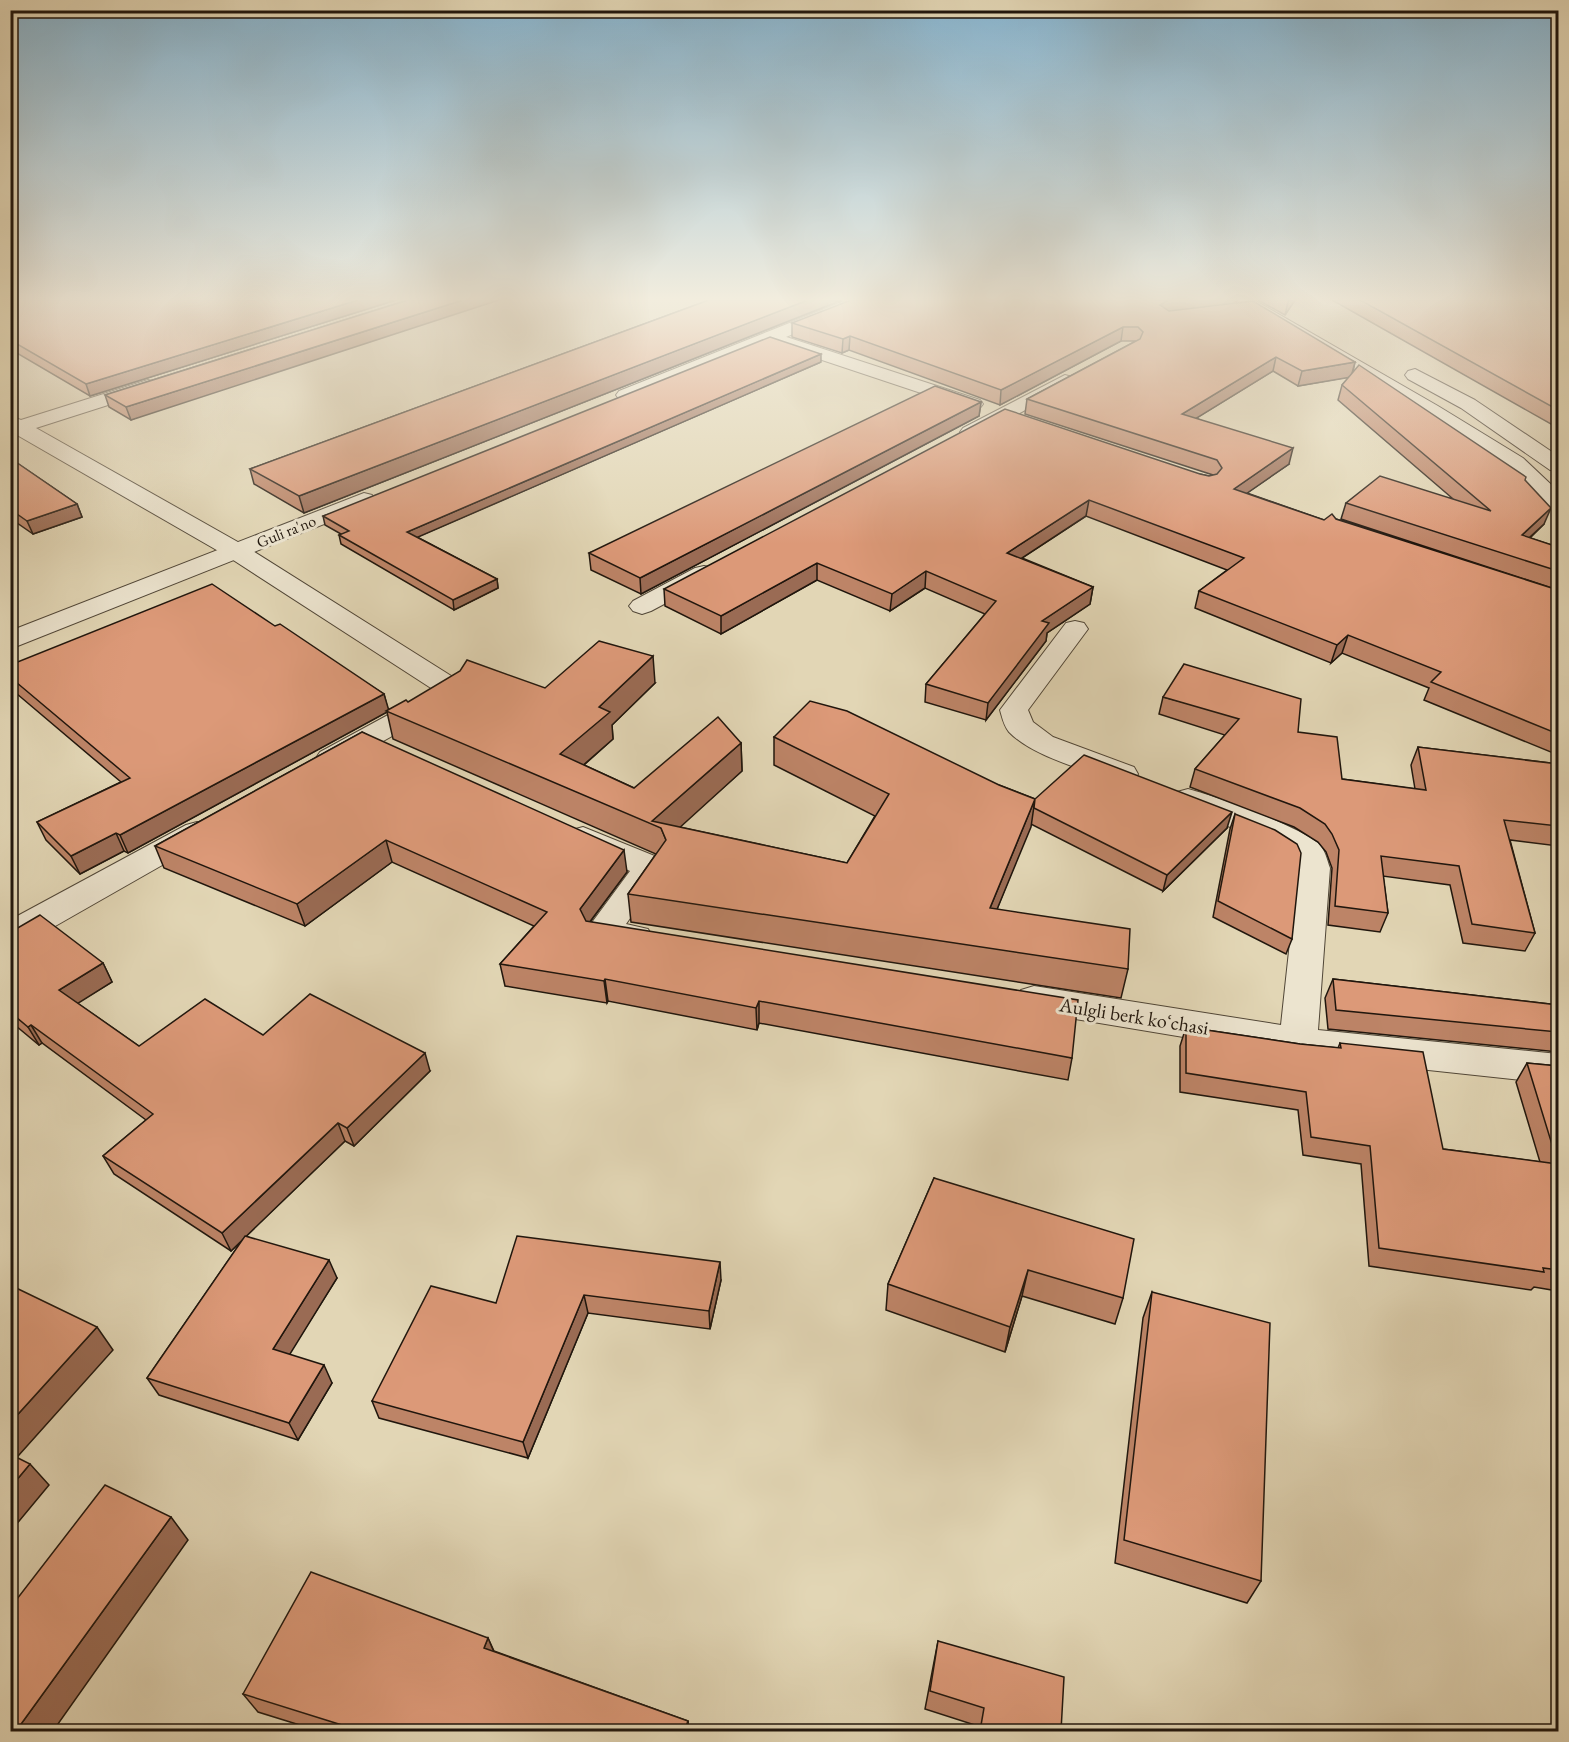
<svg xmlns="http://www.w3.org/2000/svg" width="1569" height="1742" font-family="'EB Garamond',serif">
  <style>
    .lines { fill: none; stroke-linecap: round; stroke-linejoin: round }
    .minor-casing { stroke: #504637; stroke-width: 2 }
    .tertiary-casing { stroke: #504637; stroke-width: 2 }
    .secondary-casing { stroke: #20160d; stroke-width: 2 }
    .minor { fill: #ece4cf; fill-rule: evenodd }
    .tertiary { fill: #ece4cf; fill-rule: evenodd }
    .secondary { fill: #ece4cf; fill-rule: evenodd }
    .wall { fill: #bd8467; stroke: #20160d; stroke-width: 1.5 }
    .shaded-wall { fill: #9a6b54; stroke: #20160d; stroke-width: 1.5 }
    .building { fill: #dc9978; stroke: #20160d; stroke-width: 1.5 }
    .labels { text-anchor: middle; stroke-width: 6; stroke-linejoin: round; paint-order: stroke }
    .far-street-label { font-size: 16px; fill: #20160d; stroke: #ece4cf }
    .street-label { font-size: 20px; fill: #20160d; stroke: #ece4cf }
  </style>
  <rect width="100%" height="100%" fill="#e2d6b5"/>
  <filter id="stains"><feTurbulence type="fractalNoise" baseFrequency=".00333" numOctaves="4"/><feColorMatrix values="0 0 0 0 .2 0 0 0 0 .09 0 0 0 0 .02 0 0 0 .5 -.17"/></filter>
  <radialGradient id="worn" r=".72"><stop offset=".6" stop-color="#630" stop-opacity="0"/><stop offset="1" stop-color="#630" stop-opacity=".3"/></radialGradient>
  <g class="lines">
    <g class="minor-casing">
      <g id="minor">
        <path d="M 771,332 L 980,400 L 983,404 L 980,408 L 966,408 L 765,341 L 762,337 L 765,333 Z"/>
        <path d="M 1065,375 L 1072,377 L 1075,381 L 1072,385 L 977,436 L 970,438 L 963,436 L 960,432 L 963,428 Z"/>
        <path d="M 148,380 L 155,382 L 158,386 L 155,390 L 36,428 L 245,546 L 464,684 L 468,690 L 464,696 L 342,764 L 331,767 L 320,764 L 316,758 L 320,752 L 434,690 L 227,556 L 17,435 L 10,436 L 10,416 L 21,420 Z"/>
        <path d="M 704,566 L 713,568 L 716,573 L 713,578 L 651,611 L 642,614 L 633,611 L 629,606 L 633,601 L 695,568 Z"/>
        <path d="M 1075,621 L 1084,623 L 1088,629 L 1028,710 L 1033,722 L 1053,737 L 1134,767 L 1138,774 L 1134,781 L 1123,783 L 1112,781 C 1081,768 1032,756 1009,732 C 1004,726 1002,717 1000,710 L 1066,623 Z"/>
        <path d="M 1188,789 C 1219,797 1293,824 1318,843 C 1325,849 1327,860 1330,868 L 1318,1030 L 1558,1054 L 1558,1084 L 1298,1056 L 1021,1010 L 1016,1000 L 1021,990 L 1034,986 L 1281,1025 L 1298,868 L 1294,858 L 1271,843 L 1177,806 L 1172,799 L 1177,792 Z"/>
        <path d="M 197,822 L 208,825 L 213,832 L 208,839 L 22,945 L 10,948 L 10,920 L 186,825 Z"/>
        <path d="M 583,827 L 662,859 L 666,867 L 626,924 L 648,929 L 653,938 L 648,947 C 629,952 609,946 590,941 L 585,932 L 630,871 L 572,844 L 567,837 L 572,830 Z"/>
      </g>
    </g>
    <g class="tertiary-casing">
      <g id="tertiary">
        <path d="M 847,300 L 870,300 L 867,304 L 633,399 L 619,399 L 616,395 L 619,391 Z"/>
        <path d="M 364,493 L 372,495 L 375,500 L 372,505 L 10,649 L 10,631 Z"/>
      </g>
    </g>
    <g class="secondary-casing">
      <g id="secondary">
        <path d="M 1234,300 L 1254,300 L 1438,406 L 1523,458 L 1558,491 L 1558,510 L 1550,508 L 1507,468 L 1424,414 L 1236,304 Z"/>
        <path d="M 1415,369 L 1475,400 L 1558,456 L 1558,471 L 1550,470 L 1461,408 L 1408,379 L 1405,375 L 1408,371 Z"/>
      </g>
    </g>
    <use href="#minor" class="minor"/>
    <use href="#tertiary" class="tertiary"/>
    <use href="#secondary" class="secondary"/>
  </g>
  <g class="wall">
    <path d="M 10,300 L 396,300 L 90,396 L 17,353 L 10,354 Z"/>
    <path d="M 408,300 L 131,420 L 109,407 L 105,395 Z"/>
    <path d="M 709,300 L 842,300 L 304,513 L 254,484 L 250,469 Z"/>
    <path d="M 1237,300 L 1236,303 L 1355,362 L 1353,372 L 1525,480 L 1544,524 L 1530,538 L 1558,547 L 1558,590 L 1341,519 L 1346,503 L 1452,498 L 1338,400 L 1342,385 L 1349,377 L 1298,386 L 1273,371 L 1196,418 L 1289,464 L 1247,493 L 1324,520 L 1336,519 L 1558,590 L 1558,755 L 1424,700 L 1429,688 L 1342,653 L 1331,663 L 1195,608 L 1199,591 L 1227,570 L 1086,516 L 1022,558 L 1093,587 L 1090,604 L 1047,633 L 1046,641 L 986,720 L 925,702 L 926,684 L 985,614 L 925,588 L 890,611 L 817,580 L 721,634 L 665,606 L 664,589 L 1200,474 L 1209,476 L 1213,475 L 1025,414 L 1027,399 L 1136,341 L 1121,341 L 1000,405 L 849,350 L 842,353 L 792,337 L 792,323 Z"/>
    <path d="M 1258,300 L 1295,300 L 1285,315 Z"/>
    <path d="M 1332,300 L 1558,300 L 1558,428 Z"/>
    <path d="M 821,362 L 417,537 L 497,579 L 498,588 L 454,610 L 341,544 L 339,535 L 341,534 L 325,525 L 323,516 Z"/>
    <path d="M 981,402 L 979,416 L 641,594 L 591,570 L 589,553 Z"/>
    <path d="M 10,458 L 77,504 L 82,517 L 33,534 L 10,518 Z"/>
    <path d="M 275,626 L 384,694 L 388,710 L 408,702 L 545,688 L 655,683 L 612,725 L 613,739 L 584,765 L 634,788 L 741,743 L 742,771 L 679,827 L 847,863 L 875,816 L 774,765 L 774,737 L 999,785 L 1035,799 L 1227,828 L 1163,891 L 1031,824 L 997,909 L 1128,969 L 1121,998 L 631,922 L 628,894 L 656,854 L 393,739 L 387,712 L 128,853 L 124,851 L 80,874 L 46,840 L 37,822 L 121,782 L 10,688 L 10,665 Z"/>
    <path d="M 1163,697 L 1298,732 L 1342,779 L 1415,789 L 1411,765 L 1418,747 L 1558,764 L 1558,846 L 1510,840 L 1535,933 L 1525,951 L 1463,943 L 1450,885 L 1383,876 L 1388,913 L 1380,932 L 1328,925 L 1332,868 L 1326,852 L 1318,842 L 1294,827 L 1190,787 L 1195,769 L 1225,735 L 1159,714 Z"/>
    <path d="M 362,732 L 627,872 L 590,922 L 1072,1058 L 1068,1080 L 759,1023 L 757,1030 L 608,1001 L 607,1003 L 505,986 L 500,964 L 534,926 L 392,862 L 305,926 L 164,868 L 155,846 Z"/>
    <path d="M 1235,814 L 1292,939 L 1286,954 L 1213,917 L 1230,829 Z"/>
    <path d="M 10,929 L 103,963 L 112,982 L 77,1003 L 139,1046 L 263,1035 L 430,1071 L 354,1146 L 345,1141 L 246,1236 L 337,1278 L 289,1354 L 332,1383 L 298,1440 L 159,1395 L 147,1378 L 243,1239 L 231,1251 L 114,1174 L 103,1156 L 146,1120 L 42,1043 L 39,1045 L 10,1021 Z"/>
    <path d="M 1333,979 L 1558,1005 L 1558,1052 L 1328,1029 L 1325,998 Z"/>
    <path d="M 1186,1027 L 1300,1044 L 1338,1048 L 1340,1043 L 1443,1149 L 1540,1162 L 1516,1082 L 1527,1063 L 1558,1066 L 1558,1291 L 1534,1287 L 1531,1290 L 1369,1266 L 1361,1164 L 1303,1155 L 1298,1110 L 1180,1092 L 1180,1046 Z"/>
    <path d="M 934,1178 L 1123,1298 L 1115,1324 L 1022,1296 L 1005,1352 L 886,1310 L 888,1284 Z"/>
    <path d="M 721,1280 L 710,1329 L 588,1313 L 528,1458 L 379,1418 L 372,1401 L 496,1303 Z"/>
    <path d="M 1152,1292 L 1261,1581 L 1247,1603 L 1115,1563 L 1143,1318 Z"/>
    <path d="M 488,1638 L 494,1651 L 688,1721 L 689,1731 L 319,1731 L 258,1712 L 243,1694 Z"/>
    <path d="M 938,1641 L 1061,1731 L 977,1731 L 978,1726 L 925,1709 Z"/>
  </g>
  <g class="shaded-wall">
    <path d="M 358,300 L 396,300 L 90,396 L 86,384 Z"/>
    <path d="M 463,300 L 499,300 L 131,420 L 126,407 Z"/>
    <path d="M 808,300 L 842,300 L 304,513 L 299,496 Z"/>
    <path d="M 1168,300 L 1237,300 L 1235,306 L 1166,314 L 1160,305 Z"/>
    <path d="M 1289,300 L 1295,300 L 1285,315 L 1288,302 Z"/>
    <path d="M 1123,327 L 1121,341 L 1000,405 L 1001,390 Z"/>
    <path d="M 850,336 L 849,350 L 842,353 L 843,339 Z"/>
    <path d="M 10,341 L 12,341 L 17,353 L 10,354 Z"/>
    <path d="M 821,354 L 821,362 L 409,541 L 407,532 Z"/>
    <path d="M 1276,357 L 1273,371 L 1179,429 L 1182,414 Z"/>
    <path d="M 1355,362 L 1351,377 L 1298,386 L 1302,371 Z"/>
    <path d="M 981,402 L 979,416 L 641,594 L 640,578 Z"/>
    <path d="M 1293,448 L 1289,464 L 1230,505 L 1234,489 Z"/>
    <path d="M 1089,500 L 1086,516 L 1005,569 L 1007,553 Z"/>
    <path d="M 77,504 L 82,517 L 33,534 L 27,521 Z"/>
    <path d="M 1551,508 L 1544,524 L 1515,551 L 1522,535 Z"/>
    <path d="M 817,563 L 817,580 L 721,634 L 721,616 Z"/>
    <path d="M 926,571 L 925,588 L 890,611 L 892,594 Z"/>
    <path d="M 497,579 L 498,588 L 454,610 L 453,600 Z"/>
    <path d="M 1093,587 L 1090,604 L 1047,633 L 1046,641 L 986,720 L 988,703 L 1042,621 Z"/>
    <path d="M 1348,635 L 1342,653 L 1331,663 L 1337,645 Z"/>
    <path d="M 653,656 L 655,683 L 612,725 L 613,739 L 564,782 L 560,754 L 599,707 Z"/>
    <path d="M 384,694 L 389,711 L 128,853 L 120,835 Z"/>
    <path d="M 741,743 L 742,771 L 666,840 L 661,828 L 652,821 Z"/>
    <path d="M 1035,799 L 1031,827 L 986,936 L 990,908 Z"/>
    <path d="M 1232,812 L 1227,828 L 1163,891 L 1167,875 Z"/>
    <path d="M 116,833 L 124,851 L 80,874 L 71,856 Z"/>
    <path d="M 386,840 L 392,862 L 305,926 L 297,904 Z"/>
    <path d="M 624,850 L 627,872 L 583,931 L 580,909 Z"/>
    <path d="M 103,963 L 112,982 L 69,1009 L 59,990 Z"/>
    <path d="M 605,979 L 608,1001 L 607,1003 L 604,981 Z"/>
    <path d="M 759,1001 L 759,1023 L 757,1030 L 756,1008 Z"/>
    <path d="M 31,1025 L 42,1043 L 39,1045 L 28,1027 Z"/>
    <path d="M 425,1053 L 430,1071 L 354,1146 L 347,1128 Z"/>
    <path d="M 338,1123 L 345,1141 L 231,1251 L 222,1233 Z"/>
    <path d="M 329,1260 L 337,1278 L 282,1367 L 273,1349 Z"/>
    <path d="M 720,1262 L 721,1280 L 710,1329 L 709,1311 Z"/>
    <path d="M 1028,1270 L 1022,1296 L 1005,1352 L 1010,1327 Z"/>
    <path d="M 584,1295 L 588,1313 L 528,1458 L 523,1442 Z"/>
    <path d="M 97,1327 L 113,1350 L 10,1465 L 10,1423 Z"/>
    <path d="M 324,1365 L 332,1383 L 298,1440 L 289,1423 Z"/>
    <path d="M 30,1464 L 49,1485 L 10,1532 L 10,1488 Z"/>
    <path d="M 171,1517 L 188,1540 L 53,1731 L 16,1731 Z"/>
    <path d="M 488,1638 L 496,1657 L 484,1648 Z"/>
    <path d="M 688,1721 L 689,1731 L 684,1731 Z"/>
  </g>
  <g class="building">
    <path d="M 10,300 L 358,300 L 86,384 L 12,341 L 10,341 Z"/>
    <path d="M 408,300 L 463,300 L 126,407 L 105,395 Z"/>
    <path d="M 709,300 L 808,300 L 299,496 L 250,469 Z"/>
    <path d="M 851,300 L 1174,300 L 1168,300 L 1160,305 L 1169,311 L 1253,301 L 1355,362 L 1302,371 L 1276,357 L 1182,414 L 1293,448 L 1234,489 L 1324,520 L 1332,514 L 1336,519 L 1558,590 L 1558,734 L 1431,682 L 1441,672 L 1348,635 L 1337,645 L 1199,591 L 1244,558 L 1089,500 L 1007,553 L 1093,587 L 1042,621 L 1049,623 L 988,703 L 926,684 L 996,601 L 926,571 L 892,594 L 817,563 L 721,616 L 664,589 L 1005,409 L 1200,474 L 1209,476 L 1217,474 L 1222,468 L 1217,460 L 1027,399 L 1140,339 L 1143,332 L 1138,327 L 1123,327 L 1001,390 L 850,336 L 843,339 L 792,323 Z"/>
    <path d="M 1360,300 L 1558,300 L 1558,410 Z"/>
    <path d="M 770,337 L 821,354 L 407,532 L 497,579 L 453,600 L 339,535 L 349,531 L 323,516 Z"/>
    <path d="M 1359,365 L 1526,477 L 1525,480 L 1551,508 L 1522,535 L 1558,547 L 1558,571 L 1346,503 L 1380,476 L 1491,511 L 1342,385 Z"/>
    <path d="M 935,386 L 981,402 L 640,578 L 589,553 Z"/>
    <path d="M 10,458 L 77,504 L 27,521 L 10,509 Z"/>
    <path d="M 212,584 L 275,626 L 280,624 L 384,694 L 120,835 L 116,833 L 71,856 L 37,822 L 130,778 L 10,677 L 10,665 Z"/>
    <path d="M 599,641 L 653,656 L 599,707 L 610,712 L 560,754 L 634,788 L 718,717 L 741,743 L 652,821 L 847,863 L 889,794 L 774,737 L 810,701 L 847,711 L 999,785 L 1035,799 L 990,908 L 1130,929 L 1128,969 L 628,894 L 666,840 L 661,828 L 386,711 L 406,700 L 408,702 L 460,671 L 467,660 L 545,688 Z"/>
    <path d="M 1184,664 L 1301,699 L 1298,732 L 1337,737 L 1342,779 L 1426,790 L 1418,747 L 1558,764 L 1558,826 L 1504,820 L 1535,933 L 1472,924 L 1459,866 L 1381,856 L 1388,913 L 1335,906 L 1339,850 L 1332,834 L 1325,824 L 1300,808 L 1195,769 L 1239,719 L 1163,697 Z"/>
    <path d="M 362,732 L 624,850 L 580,909 L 586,921 L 1078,1000 L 1072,1058 L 759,1001 L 756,1008 L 605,979 L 604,981 L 500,964 L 547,912 L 386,840 L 297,904 L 155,846 Z"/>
    <path d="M 1084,755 L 1232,812 L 1167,875 L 1034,808 L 1035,799 Z"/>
    <path d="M 1235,814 L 1275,830 L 1297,844 L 1301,853 L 1292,939 L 1218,901 Z"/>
    <path d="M 40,915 L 103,963 L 59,990 L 139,1046 L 205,999 L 263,1035 L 310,994 L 425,1053 L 347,1128 L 338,1123 L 222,1233 L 103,1156 L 153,1114 L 31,1025 L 28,1027 L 10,1012 L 10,929 L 16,929 Z"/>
    <path d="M 1333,979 L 1558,1005 L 1558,1032 L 1336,1010 Z"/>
    <path d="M 1186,1027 L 1300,1044 L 1341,1048 L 1340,1043 L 1423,1052 L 1443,1149 L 1558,1164 L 1527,1063 L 1558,1066 L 1558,1270 L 1543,1268 L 1544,1272 L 1379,1248 L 1370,1146 L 1311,1137 L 1306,1092 L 1186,1073 Z"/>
    <path d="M 934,1178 L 1134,1239 L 1123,1298 L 1028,1270 L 1010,1327 L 888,1284 Z"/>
    <path d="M 245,1236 L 329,1260 L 273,1349 L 324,1365 L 289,1423 L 147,1378 Z"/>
    <path d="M 517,1236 L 720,1262 L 709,1311 L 584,1295 L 523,1442 L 372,1401 L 431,1286 L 496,1303 Z"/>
    <path d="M 10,1285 L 97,1327 L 10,1423 Z"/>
    <path d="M 1152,1292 L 1270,1323 L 1261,1581 L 1124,1540 Z"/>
    <path d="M 10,1454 L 30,1464 L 10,1488 Z"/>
    <path d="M 105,1485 L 171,1517 L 16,1731 L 10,1731 L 10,1608 Z"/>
    <path d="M 311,1572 L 488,1638 L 484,1648 L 688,1721 L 684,1731 L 342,1731 L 345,1726 L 243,1694 Z"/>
    <path d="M 938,1641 L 1064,1677 L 1061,1731 L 980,1731 L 984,1708 L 930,1691 Z"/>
  </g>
  <linearGradient id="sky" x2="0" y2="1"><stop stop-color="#87b6d2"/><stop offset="0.55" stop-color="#f2edde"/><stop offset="1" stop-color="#f2edde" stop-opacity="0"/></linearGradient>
  <rect width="1569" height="544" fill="url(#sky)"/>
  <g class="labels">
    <g class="far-street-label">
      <text transform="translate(286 531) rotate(-22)" y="6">Guli ra'no</text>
    </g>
    <g class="street-label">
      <text transform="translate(1134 1016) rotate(9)" y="7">Aulgli berk koʻchasi</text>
    </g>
  </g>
  <rect width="1569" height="1742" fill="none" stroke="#e2d6b5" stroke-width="36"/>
  <rect x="12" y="12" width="1545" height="1718" fill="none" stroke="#20160d" stroke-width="3"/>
  <rect x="18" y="18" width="1533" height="1706" fill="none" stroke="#20160d" stroke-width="1.5"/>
  <rect width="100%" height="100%" filter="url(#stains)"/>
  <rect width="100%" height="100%" fill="url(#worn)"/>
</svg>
